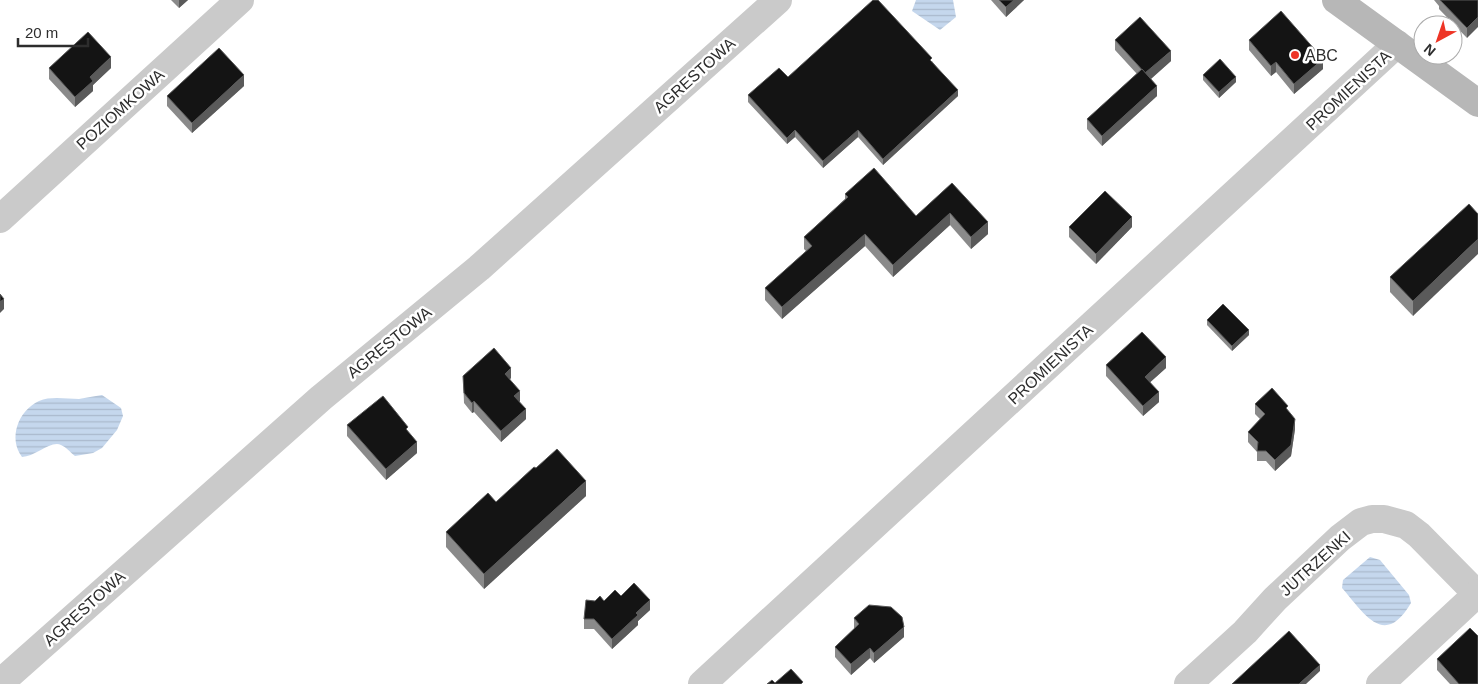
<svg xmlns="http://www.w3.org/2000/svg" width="1478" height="684" font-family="Helvetica,sans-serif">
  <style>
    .water { fill: url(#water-rules) }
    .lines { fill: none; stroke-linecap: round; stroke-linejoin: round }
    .street { stroke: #cacaca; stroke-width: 28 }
    .secondary { stroke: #b7b7b7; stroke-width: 28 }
    .wall { fill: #8a8a8a }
    .shaded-wall { fill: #5a5a5a }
    .building { fill: #141414; stroke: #5a5a5a }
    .poi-dot { fill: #ee3526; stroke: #fff; stroke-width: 2 }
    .labels { text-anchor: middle; stroke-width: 5; stroke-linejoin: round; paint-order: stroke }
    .poi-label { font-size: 16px; fill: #2d2d2d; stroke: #fff; text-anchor: start }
    .street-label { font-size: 16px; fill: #2d2d2d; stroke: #fff }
  </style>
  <defs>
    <pattern id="water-rules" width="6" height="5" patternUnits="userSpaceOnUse" patternTransform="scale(1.25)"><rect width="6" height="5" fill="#c5d7ed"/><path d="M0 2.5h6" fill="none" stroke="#aab9cc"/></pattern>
  </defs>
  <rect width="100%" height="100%" fill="#fff"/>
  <g class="water">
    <path d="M 916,0 L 953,0 L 956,17 L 940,30 L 912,11 Z"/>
    <path d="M 102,395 L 121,408 L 123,416 L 117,430 L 102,448 L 93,453 L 75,456 C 70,452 66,447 61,445 C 51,440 35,457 22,457 C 8,438 18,411 39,401 C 51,396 66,399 79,399 C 86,398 94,396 102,395 Z"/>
    <path d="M 1370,557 L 1380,560 L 1409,595 L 1411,603 C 1384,649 1364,613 1342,588 L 1343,580 Z"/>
  </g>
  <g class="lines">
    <g class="street">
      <path d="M 0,219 L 240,0"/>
      <path d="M 0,683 L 321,398 L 479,268 L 778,0"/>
      <path d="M 702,684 L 1397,44"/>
      <path d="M 1188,684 L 1245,632 L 1275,599 L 1340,538 L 1361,522 L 1372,519 L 1384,519 L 1406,525 L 1419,535 L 1477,594"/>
      <path d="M 1380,684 L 1478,593"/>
    </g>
    <path class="secondary" d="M 1336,0 L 1478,103"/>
  </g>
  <g class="wall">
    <path d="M 171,0 L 188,0 L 179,8 Z"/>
    <path d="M 991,0 L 1024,0 L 1006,17 Z"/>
    <path d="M 1434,0 L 1478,0 L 1467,38 L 1439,9 L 1439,6 Z"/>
    <path d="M 1115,40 L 1171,61 L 1151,79 L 1157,96 L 1102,146 L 1087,129 L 1087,119 L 1137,74 L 1115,50 Z"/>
    <path d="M 1249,40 L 1323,69 L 1294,94 L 1276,72 L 1271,76 L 1249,50 Z"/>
    <path d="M 932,61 L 958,96 L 883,165 L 858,137 L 823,168 L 795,137 L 787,144 L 748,102 L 748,95 L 788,77 Z"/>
    <path d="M 49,68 L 111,68 L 93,85 L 93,91 L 75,107 L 49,79 Z"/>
    <path d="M 1203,75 L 1236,82 L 1219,98 L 1203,80 Z"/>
    <path d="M 244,86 L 192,133 L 167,106 L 167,96 Z"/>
    <path d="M 952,183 L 988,234 L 971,249 L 950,225 L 893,277 L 865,246 L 782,319 L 765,300 L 765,288 L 806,251 L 804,249 L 804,237 L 845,199 L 845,194 L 916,216 Z"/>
    <path d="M 1478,214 L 1413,316 L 1390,292 L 1390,277 Z"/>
    <path d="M 1069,227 L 1132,227 L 1096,264 L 1069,237 Z"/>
    <path d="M 1207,320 L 1249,335 L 1232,351 L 1207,325 Z"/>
    <path d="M 1106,365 L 1166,368 L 1150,382 L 1159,402 L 1143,416 L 1106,376 Z"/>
    <path d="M 463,376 L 511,378 L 510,379 L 520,401 L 519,402 L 526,419 L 501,442 L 474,412 L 472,413 L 464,403 Z"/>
    <path d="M 1255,404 L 1288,411 L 1295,429 L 1291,456 L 1275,471 L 1266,461 L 1257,461 L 1257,452 L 1248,442 L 1248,432 L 1260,419 L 1255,414 Z"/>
    <path d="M 347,425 L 408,432 L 417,453 L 386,480 L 347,436 Z"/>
    <path d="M 586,496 L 484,589 L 446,547 L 446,532 L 496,502 Z"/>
    <path d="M 621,596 L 650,610 L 638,621 L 638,625 L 612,649 L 594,629 L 584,629 L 584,619 L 595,601 L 604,601 Z"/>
    <path d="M 854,618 L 904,637 L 874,663 L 870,658 L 851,675 L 835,657 L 835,647 L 854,629 Z"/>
    <path d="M 1437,659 L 1478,684 L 1450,684 L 1437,670 Z"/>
  </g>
  <g class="shaded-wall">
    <path d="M 179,0 L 188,0 L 179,8 Z"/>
    <path d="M 1014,0 L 1024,0 L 1006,17 L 1006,7 Z"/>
    <path d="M 1478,17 L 1478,27 L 1467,38 L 1467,28 Z"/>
    <path d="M 1171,51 L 1171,61 L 1145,84 L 1145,73 Z"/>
    <path d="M 111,57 L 111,68 L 93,85 L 93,91 L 75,107 L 75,97 L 90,77 Z"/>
    <path d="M 1323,59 L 1323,69 L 1294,94 L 1294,84 Z"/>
    <path d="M 1276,62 L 1276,72 L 1271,76 L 1271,66 Z"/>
    <path d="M 244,75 L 244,86 L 192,133 L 192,123 Z"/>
    <path d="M 1236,77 L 1236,82 L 1219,98 L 1219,92 Z"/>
    <path d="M 1157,86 L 1157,96 L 1102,146 L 1102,136 Z"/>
    <path d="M 958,90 L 958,96 L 883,165 L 883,159 Z"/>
    <path d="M 795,130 L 795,137 L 787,144 L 787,138 Z"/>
    <path d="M 858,130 L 858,137 L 823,168 L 823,161 Z"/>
    <path d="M 950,213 L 950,225 L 893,277 L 893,265 Z"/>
    <path d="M 1132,217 L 1132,227 L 1096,264 L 1096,254 Z"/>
    <path d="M 988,222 L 988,234 L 971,249 L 971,237 Z"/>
    <path d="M 865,234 L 865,246 L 782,319 L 782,307 Z"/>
    <path d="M 1478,239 L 1478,254 L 1413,316 L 1413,301 Z"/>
    <path d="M 4,299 L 4,309 L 0,313 L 0,302 Z"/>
    <path d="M 1249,330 L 1249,335 L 1232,351 L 1232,346 Z"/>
    <path d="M 1166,357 L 1166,368 L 1145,387 L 1145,377 Z"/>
    <path d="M 511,368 L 511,378 L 505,384 L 505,374 Z"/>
    <path d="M 520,391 L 520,401 L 514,407 L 514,396 Z"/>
    <path d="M 1159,392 L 1159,402 L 1143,416 L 1143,406 Z"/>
    <path d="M 474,401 L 474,412 L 472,413 L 472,403 Z"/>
    <path d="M 526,409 L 526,419 L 501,442 L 501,431 Z"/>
    <path d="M 1295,419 L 1295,429 L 1291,456 L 1275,471 L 1275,460 Z"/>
    <path d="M 417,442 L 417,453 L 386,480 L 386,469 Z"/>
    <path d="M 586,481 L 586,496 L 484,589 L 484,574 Z"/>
    <path d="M 650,600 L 650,610 L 638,621 L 638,625 L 612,649 L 612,639 L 636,613 Z"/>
    <path d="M 904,627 L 904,637 L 874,663 L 874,653 Z"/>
    <path d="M 870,648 L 870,658 L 851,675 L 851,664 Z"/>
    <path d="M 1320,665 L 1320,671 L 1306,684 L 1299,684 Z"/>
  </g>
  <g class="building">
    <path d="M 873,0 L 878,0 L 932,58 L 930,60 L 958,90 L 883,159 L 858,130 L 823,161 L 795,130 L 787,138 L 748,95 L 779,68 L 788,77 Z"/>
    <path d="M 999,0 L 1014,0 L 1006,7 Z"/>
    <path d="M 1440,0 L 1478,0 L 1478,17 L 1467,28 Z"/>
    <path d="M 1281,11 L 1323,59 L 1294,84 L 1276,62 L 1271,66 L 1249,40 Z"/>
    <path d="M 1140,17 L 1171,51 L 1145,73 L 1115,40 Z"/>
    <path d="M 88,32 L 111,57 L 90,77 L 93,81 L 75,97 L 49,68 Z"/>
    <path d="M 219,48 L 244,75 L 192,123 L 167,96 Z"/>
    <path d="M 1220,59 L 1236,77 L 1219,92 L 1203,75 Z"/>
    <path d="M 1142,69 L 1157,86 L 1102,136 L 1087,119 Z"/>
    <path d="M 874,168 L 916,216 L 952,183 L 988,222 L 971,237 L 950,213 L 893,265 L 865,234 L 782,307 L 765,288 L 812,246 L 804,237 L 848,197 L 845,194 Z"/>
    <path d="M 1105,191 L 1132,217 L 1096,254 L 1069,227 Z"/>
    <path d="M 1469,204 L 1478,214 L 1478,239 L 1413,301 L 1390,277 Z"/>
    <path d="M 0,294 L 4,299 L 0,302 Z"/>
    <path d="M 1223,304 L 1249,330 L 1232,346 L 1207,320 Z"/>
    <path d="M 1142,332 L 1166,357 L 1145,377 L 1159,392 L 1143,406 L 1106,365 Z"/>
    <path d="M 494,348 L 511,368 L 505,374 L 520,391 L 514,396 L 526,409 L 501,431 L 474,401 L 472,403 L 464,393 L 463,376 Z"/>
    <path d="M 1272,388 L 1288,406 L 1286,408 L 1295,419 L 1291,445 L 1275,460 L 1266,451 L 1257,451 L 1258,442 L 1248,432 L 1265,414 L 1255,404 Z"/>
    <path d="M 383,396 L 408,427 L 406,429 L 417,442 L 386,469 L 347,425 Z"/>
    <path d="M 557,449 L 586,481 L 484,574 L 446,532 L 488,493 L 496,502 L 534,467 L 536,468 Z"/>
    <path d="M 634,583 L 650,600 L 636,613 L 638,615 L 612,639 L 594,619 L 584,619 L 586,600 L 595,601 L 600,596 L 604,601 L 615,590 L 621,596 Z"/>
    <path d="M 869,605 L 891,607 L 902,617 L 904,627 L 874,653 L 870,648 L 851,664 L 835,647 L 859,624 L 854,618 Z"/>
    <path d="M 1470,628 L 1478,636 L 1478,684 L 1459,684 L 1437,659 Z"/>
    <path d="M 1289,631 L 1320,665 L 1299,684 L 1232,684 Z"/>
    <path d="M 791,669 L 803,682 L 801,684 L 767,684 L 772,680 L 775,683 Z"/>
  </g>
  <circle class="poi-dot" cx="1295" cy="55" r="5"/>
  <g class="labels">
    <g class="poi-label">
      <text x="1305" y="61">ABC</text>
    </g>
    <g class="street-label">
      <text transform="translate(694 75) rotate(-42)" y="6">AGRESTOWA</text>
      <text transform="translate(1348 90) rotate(-43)" y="6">PROMIENISTA</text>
      <text transform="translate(120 109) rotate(-42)" y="6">POZIOMKOWA</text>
      <text transform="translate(389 342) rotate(-39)" y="6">AGRESTOWA</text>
      <text transform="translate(1050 364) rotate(-43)" y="6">PROMIENISTA</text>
      <text transform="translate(1315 563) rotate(-42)" y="6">JUTRZENKI</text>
      <text transform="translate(84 608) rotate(-42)" y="6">AGRESTOWA</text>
    </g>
  </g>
  <g transform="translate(1438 40) rotate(220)"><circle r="24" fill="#ffffff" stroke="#ababab"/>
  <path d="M0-4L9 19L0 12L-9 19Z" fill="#ee3526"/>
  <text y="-8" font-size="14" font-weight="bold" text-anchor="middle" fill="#2d2d2d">N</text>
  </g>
  <path d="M18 38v8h70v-8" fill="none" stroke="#2d2d2d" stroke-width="2.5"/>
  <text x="25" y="38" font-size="15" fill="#2d2d2d" stroke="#ffffff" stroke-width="4" paint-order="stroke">20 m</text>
</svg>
